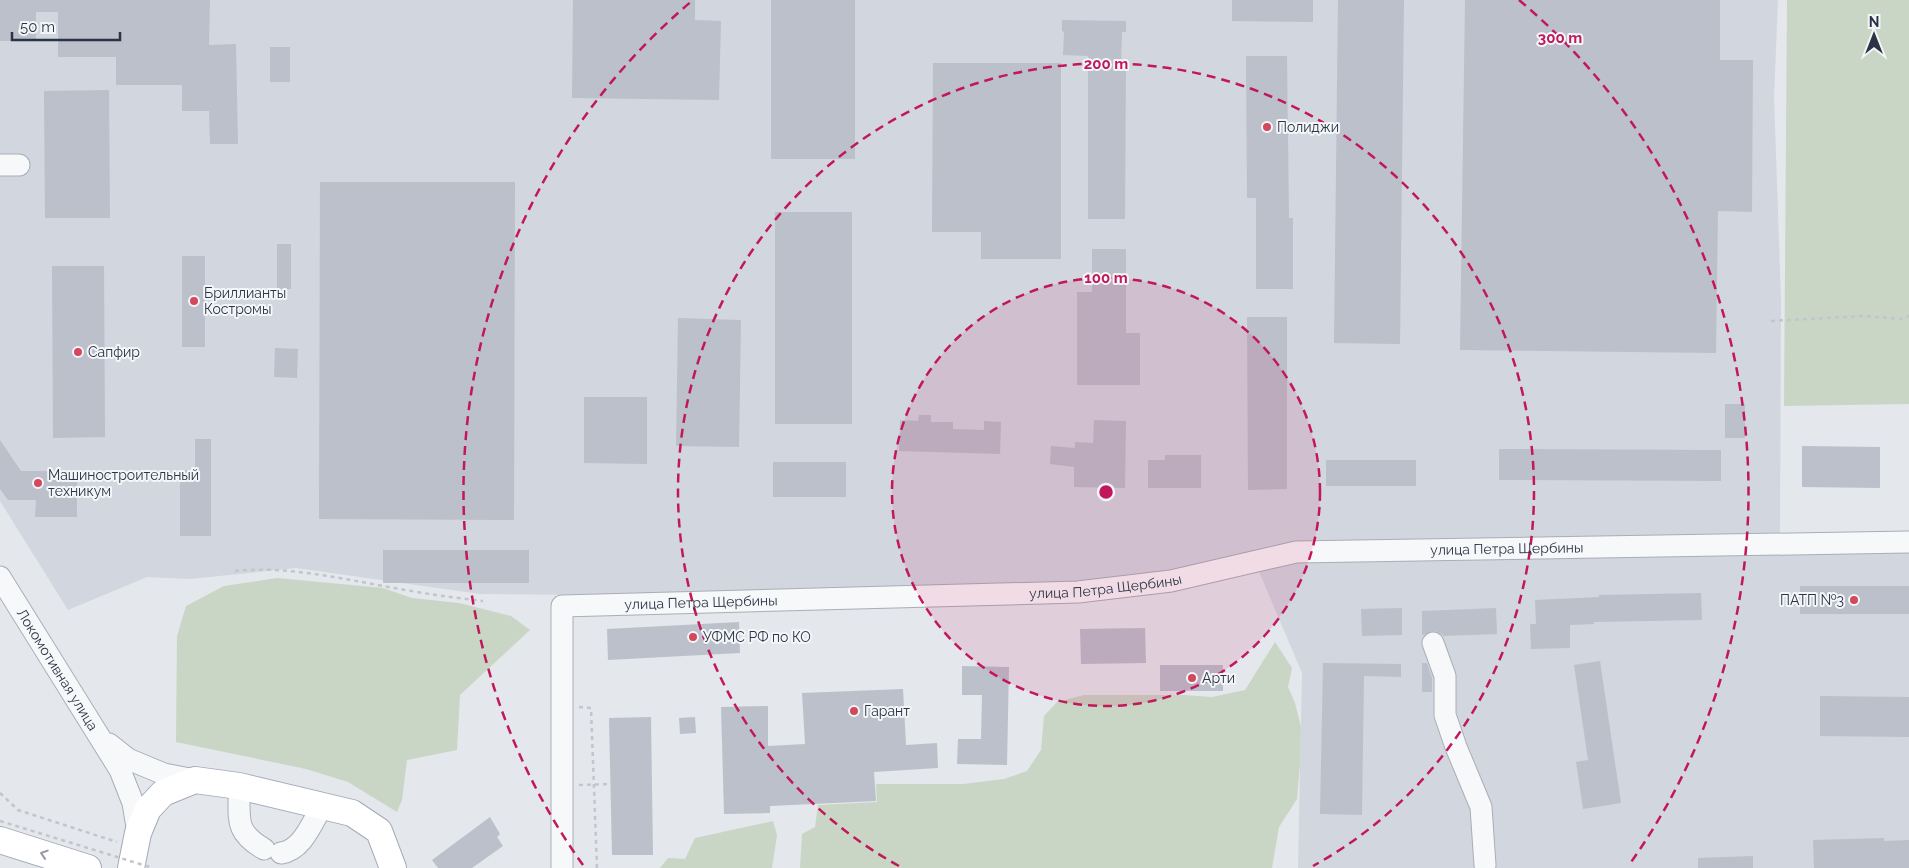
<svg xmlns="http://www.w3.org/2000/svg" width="1909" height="868" font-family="Raleway,sans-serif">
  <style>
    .built { fill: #d2d6de }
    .green { fill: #c9d6c5 }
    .building { fill: #bbc0ca }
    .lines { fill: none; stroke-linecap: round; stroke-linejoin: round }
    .minor-casing { stroke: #a9aeb7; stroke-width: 23 }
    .major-casing { stroke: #a3abb8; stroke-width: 28 }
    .path { stroke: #c2c5cb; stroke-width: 2.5; stroke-dasharray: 4 4; stroke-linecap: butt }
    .minor { stroke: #f7f8fa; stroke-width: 21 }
    .major { stroke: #fff; stroke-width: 26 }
    .path-bridge { stroke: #c2c5cb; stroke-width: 2.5; stroke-dasharray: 4 4; stroke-linecap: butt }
    .oneway { stroke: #959aa2 }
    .ring { fill: none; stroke: #c2185b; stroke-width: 2.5; stroke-dasharray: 9 6 }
    .poi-dot { fill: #d1495b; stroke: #f4f6f9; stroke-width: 2 }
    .labels { text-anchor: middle; stroke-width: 4; stroke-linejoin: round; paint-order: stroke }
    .poi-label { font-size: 14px; fill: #2b3445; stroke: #f4f6f9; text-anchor: start }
    .street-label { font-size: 14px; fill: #2b3445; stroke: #f4f6f9 }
    .centre { fill: #c2185b; stroke: #f4f6f9; stroke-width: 2.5 }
    .ring-label { font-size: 15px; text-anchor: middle; font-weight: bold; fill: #c2185b; stroke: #f4f6f9; stroke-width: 4; stroke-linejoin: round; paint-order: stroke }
  </style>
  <rect width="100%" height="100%" fill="#e4e7ec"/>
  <path class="built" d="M 0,0 L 1778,0 L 1774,97 L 1781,299 L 1780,534 L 1909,531 L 1909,868 L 1298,868 L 1302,673 L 1252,555 L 1169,573 L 1073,584 L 694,596 L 480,594 L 296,568 L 190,579 L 147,577 L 68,610 L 0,501 Z"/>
  <g class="green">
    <path d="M 1787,0 L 1909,0 L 1909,404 L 1784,406 Z"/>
    <path d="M 277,578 L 383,588 L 412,598 L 459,603 L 511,616 L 530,630 L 460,695 L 457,750 L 407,760 L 402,800 L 397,812 L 348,782 L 306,769 L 176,742 L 177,636 L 186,606 L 224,586 Z"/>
    <path d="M 1275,642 L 1292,668 L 1288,687 L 1295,703 L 1301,727 L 1300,764 L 1297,799 L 1279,827 L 1272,868 L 800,868 L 802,834 L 815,827 L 818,805 L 877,802 L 876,784 L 963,784 L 1004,779 L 1027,771 L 1041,750 L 1044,716 L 1057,702 L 1084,695 L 1184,695 L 1212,697 L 1245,690 Z"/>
    <path d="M 773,821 L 777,835 L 772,868 L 660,868 L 668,858 L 685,859 L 695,838 Z"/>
  </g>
  <g class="building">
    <path d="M 0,0 L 210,0 L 209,45 L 236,44 L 238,144 L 210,144 L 209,111 L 182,111 L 182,85 L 116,85 L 116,57 L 58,57 L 58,12 L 36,12 L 36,41 L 0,41 Z"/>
    <path d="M 573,0 L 695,0 L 695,20 L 721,21 L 719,100 L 572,98 Z"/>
    <rect x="771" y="0" width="84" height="159"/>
    <path d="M 1232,0 L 1313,0 L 1313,22 L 1232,21 Z"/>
    <path d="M 1338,0 L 1404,0 L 1400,344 L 1334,343 Z"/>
    <path d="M 1465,0 L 1720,0 L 1720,60 L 1753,60 L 1752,212 L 1718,211 L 1716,353 L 1460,350 Z"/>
    <path d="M 1062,20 L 1126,21 L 1126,32 L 1122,32 L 1121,66 L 1126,66 L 1125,219 L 1088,219 L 1088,56 L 1063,55 L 1064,32 L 1062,31 Z"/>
    <rect x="270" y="47" width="20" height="35"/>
    <path d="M 1246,56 L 1287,56 L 1289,218 L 1293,218 L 1293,289 L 1256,289 L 1256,198 L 1247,198 Z"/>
    <path d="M 933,63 L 1061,63 L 1061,259 L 981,259 L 981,232 L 932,232 Z"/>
    <path d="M 109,90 L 110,218 L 45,218 L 44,91 Z"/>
    <path d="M 320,182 L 515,182 L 514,520 L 319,519 Z"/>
    <rect x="775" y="212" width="77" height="212"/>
    <rect x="277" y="244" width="14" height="45"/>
    <path d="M 1092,249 L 1126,249 L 1126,333 L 1140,333 L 1140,385 L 1077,385 L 1077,292 L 1092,292 Z"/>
    <rect x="182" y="256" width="23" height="91"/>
    <path d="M 52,266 L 104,266 L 105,437 L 53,438 Z"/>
    <path d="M 1247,317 L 1287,317 L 1287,489 L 1248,490 Z"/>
    <path d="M 678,318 L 741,320 L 739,447 L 676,446 Z"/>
    <path d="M 275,348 L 298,349 L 297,378 L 274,377 Z"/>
    <path d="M 584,397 L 647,397 L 647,464 L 584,463 Z"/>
    <rect x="1725" y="404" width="20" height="34"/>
    <path d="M 919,415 L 931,415 L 931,422 L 953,422 L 953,429 L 984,430 L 984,421 L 1001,422 L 1000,454 L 899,451 L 900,420 L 918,421 Z"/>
    <path d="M 1094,420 L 1126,421 L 1125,488 L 1074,487 L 1074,467 L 1050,464 L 1051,446 L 1075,448 L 1075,442 L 1093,443 Z"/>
    <path d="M 195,439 L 211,439 L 211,536 L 180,536 L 180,470 L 195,470 Z"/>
    <path d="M 0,440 L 21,471 L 47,471 L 53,478 L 77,478 L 77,517 L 35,517 L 36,500 L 8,500 L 0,489 Z"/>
    <path d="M 1802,446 L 1880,447 L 1880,488 L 1802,487 Z"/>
    <path d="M 1499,449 L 1721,450 L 1721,481 L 1499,480 Z"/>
    <path d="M 1165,455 L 1201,455 L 1201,488 L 1148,488 L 1148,460 L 1165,460 Z"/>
    <rect x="1326" y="460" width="90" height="26"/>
    <rect x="773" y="462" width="73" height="35"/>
    <rect x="383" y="550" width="146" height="33"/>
    <rect x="1800" y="586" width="109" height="28"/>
    <path d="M 1701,593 L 1702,620 L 1594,622 L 1594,624 L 1570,625 L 1570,648 L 1531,649 L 1530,624 L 1536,624 L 1535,600 L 1599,597 L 1599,595 Z"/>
    <path d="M 1402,608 L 1402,635 L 1362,636 L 1361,609 Z"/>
    <path d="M 1496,608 L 1497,634 L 1443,636 L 1443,635 L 1435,631 L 1422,635 L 1422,611 Z"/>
    <path d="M 739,622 L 740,653 L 608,660 L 607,629 Z"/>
    <path d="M 1145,628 L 1146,663 L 1081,664 L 1080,629 Z"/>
    <path d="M 1600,661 L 1621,803 L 1583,809 L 1576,762 L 1588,760 L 1574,665 Z"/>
    <path d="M 1323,663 L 1401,664 L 1401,677 L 1364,676 L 1362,815 L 1320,814 Z"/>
    <path d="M 1422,663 L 1427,663 L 1432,678 L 1432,692 L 1422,692 Z"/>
    <rect x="1160" y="665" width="63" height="26"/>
    <path d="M 962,666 L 1009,667 L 1007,765 L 957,764 L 958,739 L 981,739 L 982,695 L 962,695 Z"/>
    <path d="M 903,689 L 906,745 L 937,743 L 938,768 L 874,772 L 876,801 L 770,806 L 770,813 L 724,814 L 721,707 L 768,706 L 768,746 L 805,744 L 802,693 Z"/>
    <path d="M 1820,696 L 1909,697 L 1909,737 L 1820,736 Z"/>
    <path d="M 651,717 L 653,855 L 612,855 L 609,718 Z"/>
    <path d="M 695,717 L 696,733 L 680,734 L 679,718 Z"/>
    <path d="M 490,817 L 500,834 L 497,837 L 503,846 L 472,868 L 438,868 L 432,860 Z"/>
    <path d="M 1884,838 L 1884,841 L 1909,840 L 1909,868 L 1814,868 L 1813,840 Z"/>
    <path d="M 1753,856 L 1753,868 L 1698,868 L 1698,858 Z"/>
  </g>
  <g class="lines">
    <g class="minor-casing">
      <g id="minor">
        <path d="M 0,165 L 19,165"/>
        <path id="s1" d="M 0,577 L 120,770 L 133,803 L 138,833"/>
        <path d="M 1433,643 L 1445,676 L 1445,715 L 1456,747 L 1481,807 L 1485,865"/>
        <path d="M 109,744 L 128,759 L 164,774 L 195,780"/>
        <path d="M 239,786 C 240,818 233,831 264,849"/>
        <path d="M 281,853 C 303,850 312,822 323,805"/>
        <path id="s2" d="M 562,868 L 562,606 L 1078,592 L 1171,581 L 1296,552 L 1909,542"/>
      </g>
    </g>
    <g class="major-casing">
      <g id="major">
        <path d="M 0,840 L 88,868"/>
        <path d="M 131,868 L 138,833 L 148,809 L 163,793 L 195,780 L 239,786 L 352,813 L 379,831 L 393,868"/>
      </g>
    </g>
    <g class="path">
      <path d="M 1771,321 L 1864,316 L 1901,319 L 1909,316"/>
      <path d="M 235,571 C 292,565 350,581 406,590 C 432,595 457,598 483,601"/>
      <path d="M 579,707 L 591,708 L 597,868"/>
      <path d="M 579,785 L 611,784"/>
      <path d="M 0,793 L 18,810 L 117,842"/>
    </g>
    <use href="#minor" class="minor"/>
    <use href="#major" class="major"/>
    <path class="path-bridge" d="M 0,821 L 153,868"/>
  </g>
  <defs><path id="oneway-chevron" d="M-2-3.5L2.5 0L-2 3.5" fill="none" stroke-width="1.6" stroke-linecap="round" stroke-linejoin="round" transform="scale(1.25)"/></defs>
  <use class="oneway" href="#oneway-chevron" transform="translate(44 854) rotate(-162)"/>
  <circle cx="1106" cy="492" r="214" fill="#c2185b" fill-opacity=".12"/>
  <g class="ring">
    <circle cx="1106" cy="492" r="214"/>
    <path d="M899 866A428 428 0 1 1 1313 866"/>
    <path d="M583 865A642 642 0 0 1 693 0M1519 0A642 642 0 0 1 1629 865"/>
  </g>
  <g class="poi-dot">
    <circle cx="1267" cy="127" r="5"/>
    <circle cx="194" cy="301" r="5"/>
    <circle cx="78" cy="352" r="5"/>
    <circle cx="38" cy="483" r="5"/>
    <circle cx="1854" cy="600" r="5"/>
    <circle cx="693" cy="637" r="5"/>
    <circle cx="1192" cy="678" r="5"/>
    <circle cx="854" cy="711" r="5"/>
  </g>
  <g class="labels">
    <g class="poi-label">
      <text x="1277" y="132">Полиджи</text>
      <text x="204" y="298">Бриллианты<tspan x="204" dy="16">Костромы</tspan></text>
      <text x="88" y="357">Сапфир</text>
      <text x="48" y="480">Машиностроительный<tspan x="48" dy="16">техникум</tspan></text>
      <text x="1844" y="605" text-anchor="end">ПАТП №3</text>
      <text x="703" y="642">УФМС РФ по КО</text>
      <text x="1202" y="683">Арти</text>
      <text x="864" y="716">Гарант</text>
    </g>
    <g class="street-label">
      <text dy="5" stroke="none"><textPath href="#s2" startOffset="1211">улица Петра Щербины</textPath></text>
      <text dy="5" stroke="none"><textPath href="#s2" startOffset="806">улица Петра Щербины</textPath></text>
      <text dy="5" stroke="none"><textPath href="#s2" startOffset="401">улица Петра Щербины</textPath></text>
      <text dy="5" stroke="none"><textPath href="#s1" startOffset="109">Локомотивная улица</textPath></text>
    </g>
  </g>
  <circle cx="1106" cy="492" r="8" class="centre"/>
  <g class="ring-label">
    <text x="1560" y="43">300 m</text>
    <text x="1106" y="69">200 m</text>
    <text x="1106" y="283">100 m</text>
  </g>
  <g transform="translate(1874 35)" stroke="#f4f6f9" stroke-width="4" paint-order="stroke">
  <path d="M0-4L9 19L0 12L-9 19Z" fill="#2b3445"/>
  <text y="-8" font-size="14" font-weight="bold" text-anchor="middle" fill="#2b3445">N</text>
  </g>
  <path d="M12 32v8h108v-8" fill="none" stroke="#2b3445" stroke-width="2.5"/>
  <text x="20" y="32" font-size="15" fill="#2b3445" stroke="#f4f6f9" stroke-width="4" paint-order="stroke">50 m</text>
</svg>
